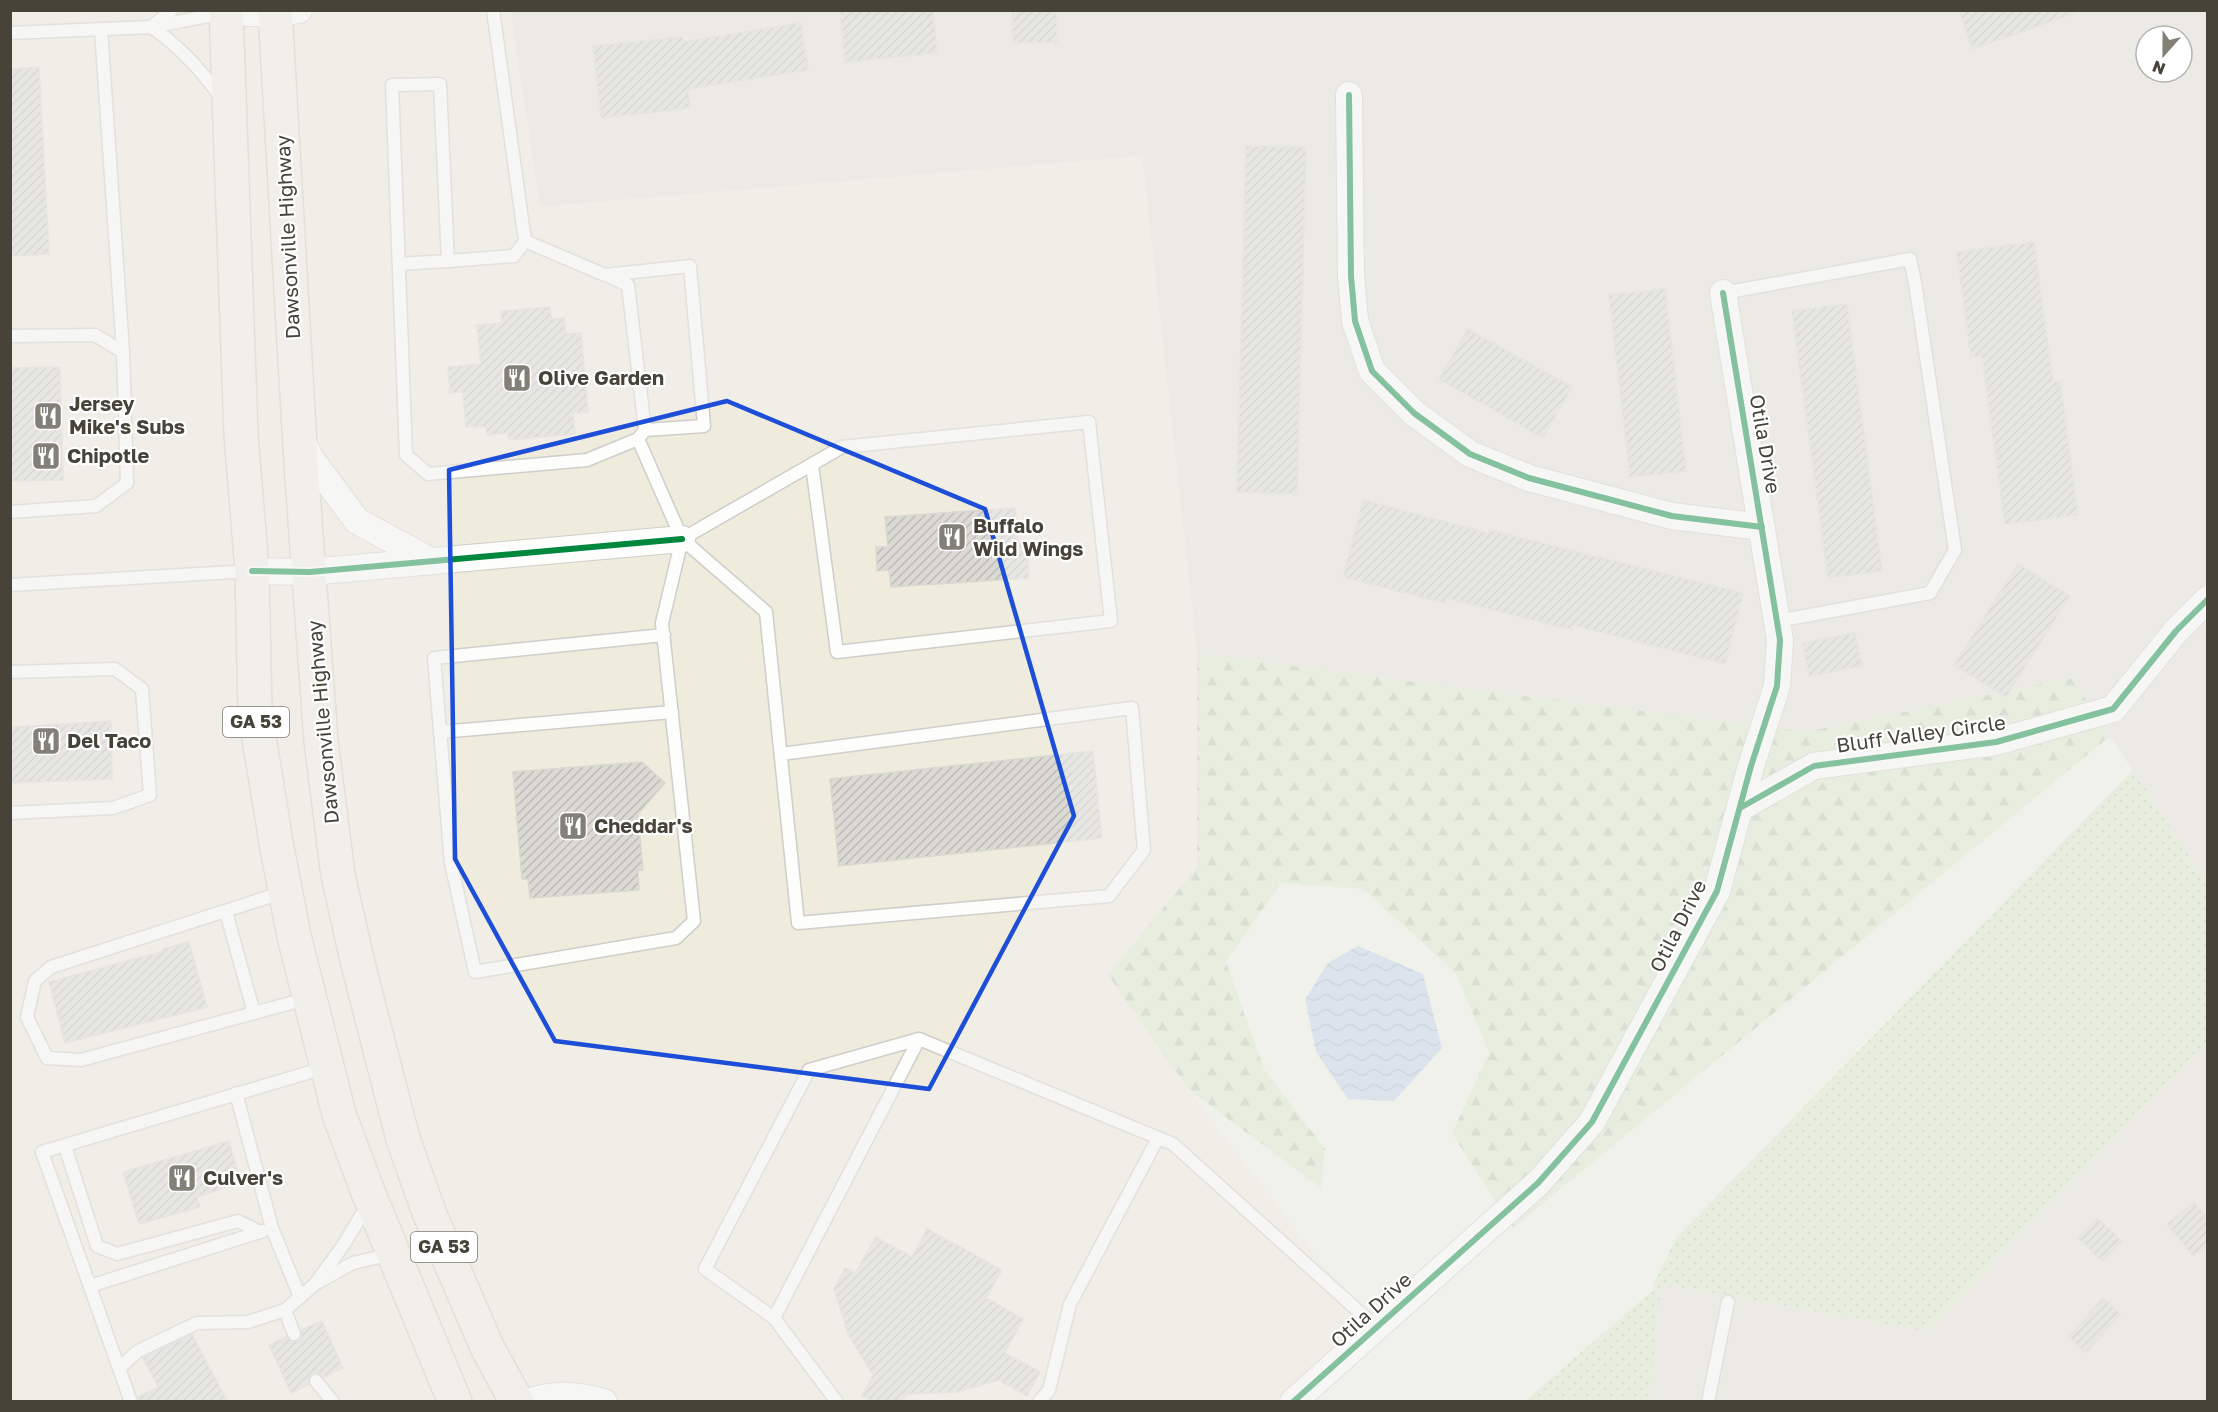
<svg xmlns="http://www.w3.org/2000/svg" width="2218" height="1412" font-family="'Golos Text',sans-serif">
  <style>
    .residential { fill: #e5e3da; fill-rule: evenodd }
    .commercial { fill: #efebdd }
    .grass { fill: url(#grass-dots) }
    .forest { fill: url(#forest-firs) }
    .water { fill: url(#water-waves) }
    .building { fill: url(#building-hatch); stroke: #d9d8d2; stroke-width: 1.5 }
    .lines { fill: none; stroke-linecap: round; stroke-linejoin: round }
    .lane-casing { stroke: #cfceca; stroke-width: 15 }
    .street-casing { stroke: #cfceca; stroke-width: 28 }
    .primary-casing { stroke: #d2cebb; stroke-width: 36 }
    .lane { stroke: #fdfdfc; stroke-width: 12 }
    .street { stroke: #fdfdfc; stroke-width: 26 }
    .primary { stroke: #f0eee5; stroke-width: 33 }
    .cycleway-casing { stroke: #fff; stroke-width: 10 }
    .cycleway { stroke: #00873e; stroke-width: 6 }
    .marked { fill: none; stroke: #1d4ed8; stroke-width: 4.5; stroke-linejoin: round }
    .labels { text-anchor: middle; stroke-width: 4.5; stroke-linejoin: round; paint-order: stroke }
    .shield { fill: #fff; stroke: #7e7b74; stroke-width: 1.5 }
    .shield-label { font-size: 18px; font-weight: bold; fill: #474338 }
    .street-label { font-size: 20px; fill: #474338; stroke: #fff }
    .poi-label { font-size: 20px; font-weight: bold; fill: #474338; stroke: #fff; text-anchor: start }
  </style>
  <defs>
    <pattern id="grass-dots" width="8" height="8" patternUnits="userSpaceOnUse" patternTransform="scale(1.5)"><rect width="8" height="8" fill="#dbeace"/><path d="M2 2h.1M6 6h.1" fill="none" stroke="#bdcab2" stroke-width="1.8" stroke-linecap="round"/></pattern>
    <pattern id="forest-firs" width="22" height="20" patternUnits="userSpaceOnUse" patternTransform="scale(1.5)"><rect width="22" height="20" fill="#dbeace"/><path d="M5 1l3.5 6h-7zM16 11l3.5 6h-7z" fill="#bdcab2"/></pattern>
    <pattern id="water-waves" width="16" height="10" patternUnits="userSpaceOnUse" patternTransform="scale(1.5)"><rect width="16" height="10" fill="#c1d5eb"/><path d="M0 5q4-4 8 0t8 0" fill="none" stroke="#a7b8ca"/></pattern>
    <pattern id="building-hatch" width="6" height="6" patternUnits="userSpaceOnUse" patternTransform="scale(1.5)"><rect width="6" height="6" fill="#dbdad4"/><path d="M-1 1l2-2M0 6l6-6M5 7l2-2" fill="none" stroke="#bdbcb7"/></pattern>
  </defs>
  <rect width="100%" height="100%" fill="#f1f1ec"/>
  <g class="residential">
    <path d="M 510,11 L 2207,11 L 2207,884 L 2072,678 L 1806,732 L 1197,654 L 1142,156 L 540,207 ZM 2146,36 L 2182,36 L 2182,72 L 2146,72 Z"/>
    <path d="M 2207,1043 L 2207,1401 L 1641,1402 L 1654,1283 L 1926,1331 Z"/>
  </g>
  <path class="commercial" d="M 10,11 L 510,11 L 540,207 L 1142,156 L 1197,654 L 1197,867 L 1108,975 L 1188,1089 L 1379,1338 L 1309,1402 L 11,1401 Z"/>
  <path class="grass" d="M 2133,770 L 2207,884 L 2207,1043 L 1926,1331 L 1661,1284 L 1649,1401 L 1525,1401 L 1660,1284 L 1654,1283 L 1676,1238 Z"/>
  <path class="forest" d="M 1197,654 L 1806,732 L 2072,678 L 2110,736 L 1513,1228 L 1452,1133 L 1489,1053 L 1456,973 L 1363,889 L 1281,883 L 1226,962 L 1264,1069 L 1325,1149 L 1321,1188 L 1188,1089 L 1108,975 L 1197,867 Z"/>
  <path class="water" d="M 1358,946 L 1423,974 L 1442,1048 L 1394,1101 L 1348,1099 L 1316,1052 L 1305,999 L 1328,963 Z"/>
  <g class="building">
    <path d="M 840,10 L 933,10 L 937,53 L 845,62 Z"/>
    <path d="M 1012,10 L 1056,10 L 1057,42 L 1013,43 Z"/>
    <path d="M 1959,10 L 2073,10 L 2073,14 L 1972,49 Z"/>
    <path d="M 801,23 L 808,70 L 688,89 L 690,108 L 601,118 L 593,46 L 682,37 L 683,42 Z"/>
    <path d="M 39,67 L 49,254 L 10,256 L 10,69 Z"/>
    <path d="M 1246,146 L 1306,147 L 1297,494 L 1237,492 Z"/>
    <path d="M 2034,242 L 2053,382 L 2060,381 L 2078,515 L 2005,524 L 1982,356 L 1971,357 L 1957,252 Z"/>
    <path d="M 1665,289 L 1686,471 L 1630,477 L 1609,295 Z"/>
    <path d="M 1847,304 L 1882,571 L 1828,578 L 1792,311 Z"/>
    <path d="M 550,307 L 551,319 L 564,318 L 566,334 L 581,333 L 588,412 L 573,413 L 575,434 L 509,440 L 508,433 L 487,435 L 486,426 L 466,427 L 463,392 L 450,393 L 448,367 L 481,364 L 477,325 L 502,323 L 501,311 Z"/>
    <path d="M 1468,329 L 1572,387 L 1543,438 L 1439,379 Z"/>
    <path d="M 60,367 L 63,480 L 10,481 L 10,368 Z"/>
    <path d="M 1363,500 L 1488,533 L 1489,530 L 1743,593 L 1725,664 L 1573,625 L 1572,630 L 1446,598 L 1444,603 L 1343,577 Z"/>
    <path d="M 1015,508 L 1018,543 L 1027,543 L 1029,578 L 891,587 L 889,570 L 877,571 L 876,547 L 888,547 L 885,517 Z"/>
    <path d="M 2018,564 L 2070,596 L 2006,697 L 1954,665 Z"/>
    <path d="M 1855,633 L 1862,666 L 1809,676 L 1803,643 Z"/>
    <path d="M 111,721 L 112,779 L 11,783 L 10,727 Z"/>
    <path d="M 1093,751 L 1102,838 L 839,866 L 830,779 Z"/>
    <path d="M 642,762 L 665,783 L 638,814 L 643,870 L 638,870 L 639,890 L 530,898 L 528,879 L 522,879 L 513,772 Z"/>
    <path d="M 189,942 L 207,1007 L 65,1043 L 49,982 L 164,951 L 163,949 Z"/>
    <path d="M 229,1141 L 241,1183 L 197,1197 L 200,1207 L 139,1224 L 123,1172 Z"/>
    <path d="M 2194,1202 L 2208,1219 L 2208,1245 L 2193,1256 L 2167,1224 Z"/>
    <path d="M 2097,1218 L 2122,1241 L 2103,1262 L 2078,1238 Z"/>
    <path d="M 927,1229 L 1002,1270 L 986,1298 L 1023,1319 L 1005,1353 L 1040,1372 L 1027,1396 L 999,1380 L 957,1392 L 906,1394 L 903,1401 L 874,1401 L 862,1396 L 873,1375 L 848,1334 L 834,1289 L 845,1268 L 855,1273 L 876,1237 L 912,1257 Z"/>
    <path d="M 2103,1298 L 2121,1314 L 2086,1353 L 2068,1337 Z"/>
    <path d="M 322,1321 L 343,1368 L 324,1377 L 318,1373 L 311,1374 L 308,1379 L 309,1384 L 291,1393 L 269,1345 L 286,1337 L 292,1342 L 297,1341 L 302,1336 L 301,1330 Z"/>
    <path d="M 192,1334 L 227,1401 L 139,1401 L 138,1397 L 158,1387 L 143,1358 Z"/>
  </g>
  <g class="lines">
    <g class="lane-casing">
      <g id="lane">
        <path d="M 172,10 L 151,27 C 180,46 202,71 222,99"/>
        <path d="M 493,10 L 525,241 L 514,256 L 448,261 L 440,84 L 392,85 L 406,455 L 428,474 L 587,460 L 638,439 L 682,539 L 766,612 L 798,923 L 1109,896 L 1144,850 L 1132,708 L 781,754"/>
        <path d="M 101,29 L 123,352"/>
        <path d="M 10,33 L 151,27 L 224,13"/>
        <path d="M 525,241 L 605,275 L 690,266 L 704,426 L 645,430 L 638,439"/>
        <path d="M 399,264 L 448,261"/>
        <path d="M 606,275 L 628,285 L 645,430"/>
        <path d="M 1723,293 L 1910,259 L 1915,283 L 1955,550 L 1930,593 L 1777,621"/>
        <path d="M 10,336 L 95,335 L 123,352 L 127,483 L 96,506 L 10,512"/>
        <path d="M 10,585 L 251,571"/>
        <path d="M 664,635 L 434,658 L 451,863 L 475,972 L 676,938 L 694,921 L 662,623 L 682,539 L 842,447 L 1089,422 L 1111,621 L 837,652 L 812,465"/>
        <path d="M 10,672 L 115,669 L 142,689 L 150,795 L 113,808 L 10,813"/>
        <path d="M 440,732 L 672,712"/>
        <path d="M 284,892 L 51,967 L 35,981 L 27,1017 L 47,1058 L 81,1060 L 309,998"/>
        <path d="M 226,912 L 254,1013"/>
        <path d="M 236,1093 L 272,1228 L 300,1297"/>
        <path d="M 65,1146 L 97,1246 L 117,1254 L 238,1221 L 260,1232"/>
        <path d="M 369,1203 L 342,1247 L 315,1284 L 353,1263 L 392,1254"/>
        <path d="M 90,1286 L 263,1231"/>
        <path d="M 774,1318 L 705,1269 L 809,1070 L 919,1039"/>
        <path d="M 294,1334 L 285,1310 L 315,1284"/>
        <path d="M 120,1367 L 138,1351 L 197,1323 L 248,1322 L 285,1310"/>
        <path d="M 316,1381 L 333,1402"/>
        <path d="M 131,1402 L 42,1152 L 327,1067"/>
        <path d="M 837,1402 L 774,1318 L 919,1039 L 1173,1144 L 1376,1327"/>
        <path d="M 1039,1402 L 1049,1390 L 1070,1304 L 1158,1138"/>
        <path d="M 1708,1402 L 1728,1302"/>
      </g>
    </g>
    <g class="street-casing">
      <g id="street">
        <path d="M 226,12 L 275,14 L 299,10"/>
        <path d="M 1349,95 L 1351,276 L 1355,321 L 1372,371 L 1414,413 L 1470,454 L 1529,478 L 1672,516 L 1762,527"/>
        <path d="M 300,437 L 311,459 L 357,521 L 431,561"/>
        <path d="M 252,571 L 310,572 L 682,539"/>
        <path d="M 1740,808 L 1814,766 L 1996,742 L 2113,709 L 2176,631 L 2208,599"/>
        <path d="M 527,1402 C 558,1393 573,1394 604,1402"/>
        <path d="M 1293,1402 L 1538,1183 L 1592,1122 L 1717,891 L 1751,766 L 1777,686 L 1780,640 L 1723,293"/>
      </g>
    </g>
    <g class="primary-casing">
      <g id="primary">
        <path d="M 226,10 L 241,434 L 252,571 L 255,713 L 277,848 L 294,936 L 339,1114 L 368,1192 L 455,1402"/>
        <path d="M 275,10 L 301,464 L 321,741 L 338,875 L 358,964 L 403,1139 L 430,1215 L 488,1349 L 517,1402"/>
      </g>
    </g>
    <use href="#lane" class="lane"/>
    <use href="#street" class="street"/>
    <use href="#primary" class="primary"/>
    <g class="cycleway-casing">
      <g id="cycleway">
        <path d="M 1349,95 L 1351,276 L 1355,321 L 1372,371 L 1414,413 L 1470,454 L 1529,478 L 1672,516 L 1762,527"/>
        <path d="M 252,571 L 310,572 L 682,539"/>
        <path d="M 1740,808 L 1814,766 L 1996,742 L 2113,709 L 2176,631 L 2208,599"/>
        <path d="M 1293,1402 L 1538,1183 L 1592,1122 L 1717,891 L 1751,766 L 1777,686 L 1780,640 L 1723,293"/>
      </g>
    </g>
    <use href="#cycleway" class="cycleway"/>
  </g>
  <path d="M0 0H2218V1412H0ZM 727,401 L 985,509 L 1074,816 L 929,1089 L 555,1041 L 455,859 L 449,470 Z" fill="#f1f1ec" fill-opacity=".55" fill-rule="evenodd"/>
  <path class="marked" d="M 727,401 L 985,509 L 1074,816 L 929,1089 L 555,1041 L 455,859 L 449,470 Z"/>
  <defs>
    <g id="restaurant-square" transform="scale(1.5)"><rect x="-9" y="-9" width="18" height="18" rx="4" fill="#828077" stroke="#fff"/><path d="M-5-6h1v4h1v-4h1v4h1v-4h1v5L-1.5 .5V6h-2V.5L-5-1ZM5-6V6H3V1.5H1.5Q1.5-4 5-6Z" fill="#fff"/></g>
  </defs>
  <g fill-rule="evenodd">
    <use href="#restaurant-square" x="517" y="378"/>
    <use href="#restaurant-square" x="48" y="416"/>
    <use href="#restaurant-square" x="46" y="456"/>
    <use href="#restaurant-square" x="952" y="537"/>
    <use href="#restaurant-square" x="46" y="741"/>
    <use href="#restaurant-square" x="573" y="826"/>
    <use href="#restaurant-square" x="182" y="1178"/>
  </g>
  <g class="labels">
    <g class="shield">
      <rect x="223" y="707" width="66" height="30" rx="4.5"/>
      <rect x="411" y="1232" width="66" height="30" rx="4.5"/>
    </g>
    <g class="shield-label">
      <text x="256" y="728">GA 53</text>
      <text x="444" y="1253">GA 53</text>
    </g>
    <g class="street-label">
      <text transform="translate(288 237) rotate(-93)" y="7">Dawsonville Highway</text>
      <text transform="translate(1765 444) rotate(80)" y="7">Otila Drive</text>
      <text transform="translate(323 722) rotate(-95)" y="7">Dawsonville Highway</text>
      <text transform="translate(1921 734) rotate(-8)" y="7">Bluff Valley Circle</text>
      <text transform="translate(1678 926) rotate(-63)" y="7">Otila Drive</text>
      <text transform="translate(1371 1310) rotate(-42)" y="7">Otila Drive</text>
    </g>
    <g class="poi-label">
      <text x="538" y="385">Olive Garden</text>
      <text x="69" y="411">Jersey<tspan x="69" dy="23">Mike's Subs</tspan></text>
      <text x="67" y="463">Chipotle</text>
      <text x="973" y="533">Buffalo<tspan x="973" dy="23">Wild Wings</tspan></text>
      <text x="67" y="748">Del Taco</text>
      <text x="594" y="833">Cheddar's</text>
      <text x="203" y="1185">Culver's</text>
    </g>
  </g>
  <rect width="2218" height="1412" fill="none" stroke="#474338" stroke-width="24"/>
  <g transform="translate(2164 54) rotate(201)"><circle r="28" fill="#ffffff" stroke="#b5b4af" stroke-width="1.5"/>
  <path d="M0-4.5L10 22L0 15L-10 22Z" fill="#828077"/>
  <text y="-9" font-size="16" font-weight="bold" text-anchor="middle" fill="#474338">N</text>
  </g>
</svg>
